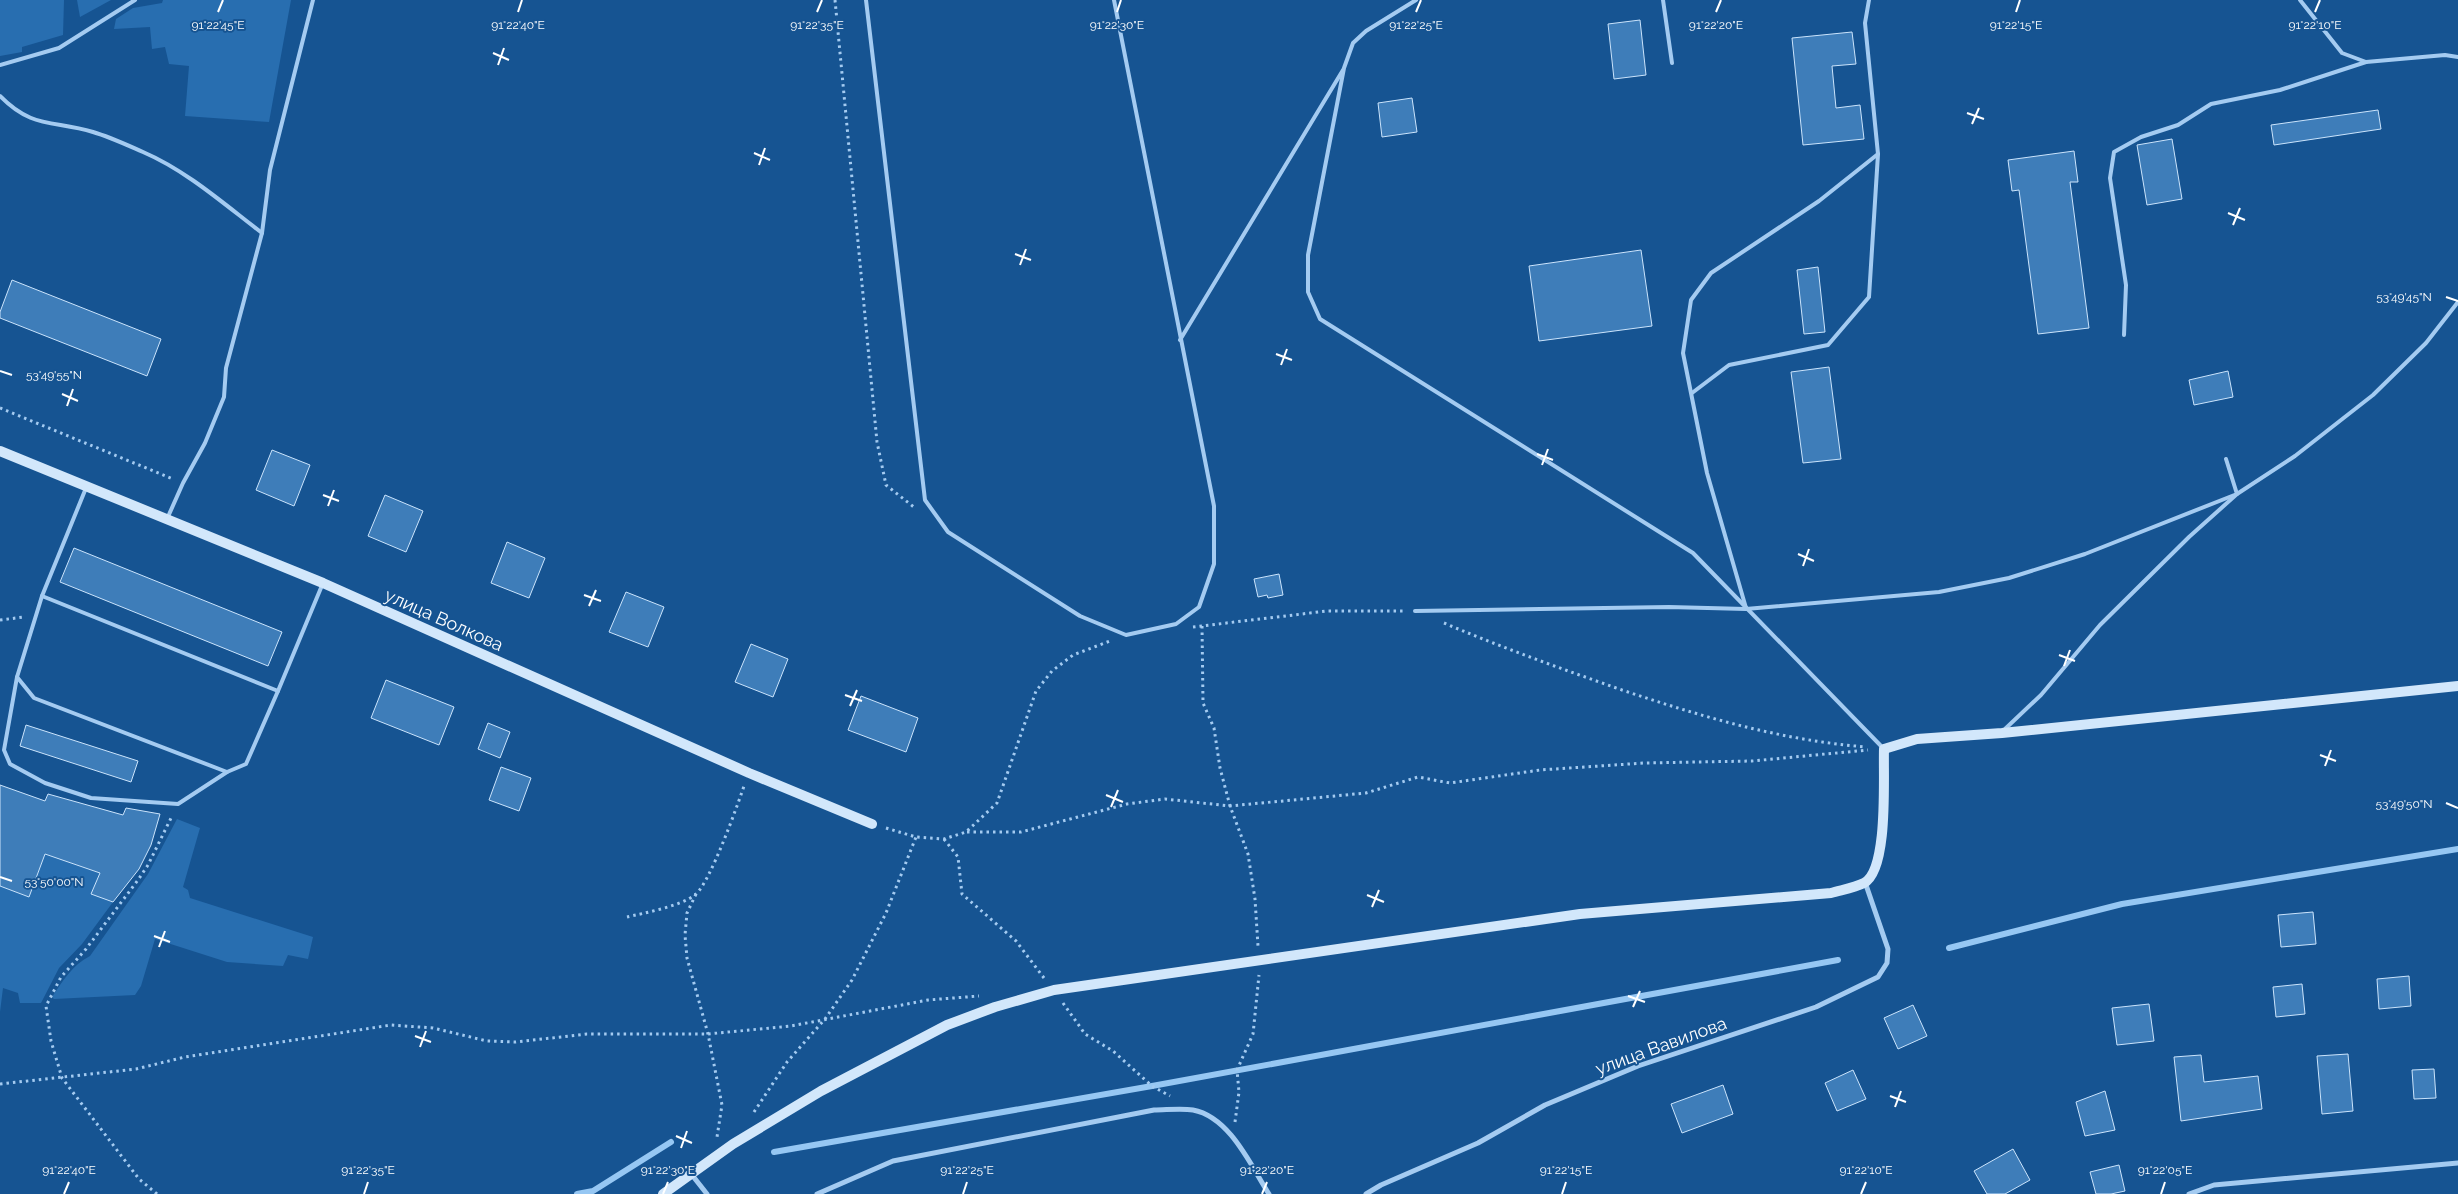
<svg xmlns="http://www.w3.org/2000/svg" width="2458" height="1194" font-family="Raleway,sans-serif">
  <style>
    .green { fill: #286eb0 }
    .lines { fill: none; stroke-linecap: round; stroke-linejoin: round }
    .stream { stroke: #96c7f3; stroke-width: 6 }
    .building { fill: #3e7db9; stroke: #cbe4fc }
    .path { stroke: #a4cbf1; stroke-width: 3; stroke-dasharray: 2.5 4; stroke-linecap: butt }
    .lane { stroke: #a4cbf1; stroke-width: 4 }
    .street { stroke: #a4cbf1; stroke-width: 5 }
    .secondary { stroke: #d2e7fb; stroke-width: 10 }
    .ticks { fill: none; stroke: #fff; stroke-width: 2 }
    .labels { text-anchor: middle; stroke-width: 4; stroke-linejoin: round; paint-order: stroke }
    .street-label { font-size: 18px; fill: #fff; stroke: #165492 }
    .ticks-label { font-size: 12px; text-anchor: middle; fill: #fff; stroke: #165492; stroke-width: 4; stroke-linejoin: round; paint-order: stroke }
  </style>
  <rect width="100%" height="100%" fill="#165492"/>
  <g class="green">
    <path d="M 0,0 L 64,0 L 63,35 L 22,47 L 22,52 L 0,56 Z"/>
    <path d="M 77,0 L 111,0 L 80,17 Z"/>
    <path d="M 163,0 L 291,0 L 269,122 L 185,116 L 189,66 L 169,64 L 165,47 L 152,49 L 150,27 L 114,29 L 116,19 L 133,8 L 162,3 Z"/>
    <path d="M 177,819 L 200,828 L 183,887 L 188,890 L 190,898 L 313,937 L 308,959 L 288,955 L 283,966 L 227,962 L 155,939 L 141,986 L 135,995 L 54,999 L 52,997 C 63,981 72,965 90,956 L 148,874 Z"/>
    <path d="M 45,854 L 100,873 L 113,902 L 82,944 L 59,968 L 41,1003 L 20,1003 L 18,993 L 3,988 L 0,1012 L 0,886 L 29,897 Z"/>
  </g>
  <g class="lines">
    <g class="stream">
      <path d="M 1949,948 L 2122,904 L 2458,849"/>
      <path d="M 774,1152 L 1152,1086 L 1838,960"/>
      <path d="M 577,1194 L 593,1191 L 671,1142"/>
    </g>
  </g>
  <g class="building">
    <path d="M 1640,20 L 1646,75 L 1614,79 L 1608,24 Z"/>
    <path d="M 1852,32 L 1856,64 L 1832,66 L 1836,108 L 1860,105 L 1864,139 L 1803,145 L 1792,38 Z"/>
    <path d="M 1412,98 L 1417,132 L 1382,137 L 1378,103 Z"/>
    <path d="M 2378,110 L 2381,129 L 2274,145 L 2271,125 Z"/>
    <path d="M 2172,139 L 2182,199 L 2147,205 L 2137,145 Z"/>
    <path d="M 2074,151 L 2078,182 L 2070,182 L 2089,328 L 2038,334 L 2019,190 L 2012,191 L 2008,160 Z"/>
    <path d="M 1641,250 L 1652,326 L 1539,341 L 1529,266 Z"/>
    <path d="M 1818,267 L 1825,332 L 1804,334 L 1797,270 Z"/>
    <path d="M 12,280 L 161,339 L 147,376 L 0,318 L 0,312 Z"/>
    <path d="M 1829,367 L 1841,459 L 1803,463 L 1791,372 Z"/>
    <path d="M 2228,371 L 2233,397 L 2194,405 L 2189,380 Z"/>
    <path d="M 272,450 L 310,465 L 294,506 L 256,490 Z"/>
    <path d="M 385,495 L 423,511 L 406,552 L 368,536 Z"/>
    <path d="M 507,542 L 545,558 L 529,598 L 491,583 Z"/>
    <path d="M 74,548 L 282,632 L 268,666 L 60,582 Z"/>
    <path d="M 1279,574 L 1283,595 L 1268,598 L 1267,595 L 1258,597 L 1254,579 Z"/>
    <path d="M 626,592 L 664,607 L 648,647 L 609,632 Z"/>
    <path d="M 751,644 L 788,659 L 773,697 L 735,682 Z"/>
    <path d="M 386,680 L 454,707 L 439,745 L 371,718 Z"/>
    <path d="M 861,696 L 918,718 L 906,752 L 848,730 Z"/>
    <path d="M 488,723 L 510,732 L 500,758 L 478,749 Z"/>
    <path d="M 26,725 L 138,761 L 131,782 L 20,746 Z"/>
    <path d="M 501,767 L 531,778 L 519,811 L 489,800 Z"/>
    <path d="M 0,785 L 45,801 L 48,794 L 123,815 L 126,808 L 160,814 L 151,845 L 139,869 L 113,902 L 91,894 L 100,873 L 45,854 L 29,897 L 0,886 Z"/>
    <path d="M 2313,912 L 2316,944 L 2281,947 L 2278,915 Z"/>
    <path d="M 2409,976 L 2411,1006 L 2379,1009 L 2377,979 Z"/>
    <path d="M 2302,984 L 2305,1014 L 2276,1017 L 2273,987 Z"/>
    <path d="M 2149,1004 L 2154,1041 L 2117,1045 L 2112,1008 Z"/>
    <path d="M 1913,1005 L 1927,1036 L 1898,1049 L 1884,1018 Z"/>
    <path d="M 2348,1054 L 2353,1111 L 2322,1114 L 2317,1056 Z"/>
    <path d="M 2201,1055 L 2204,1082 L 2258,1076 L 2262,1109 L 2181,1121 L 2174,1057 Z"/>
    <path d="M 2434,1069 L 2436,1098 L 2414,1099 L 2412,1070 Z"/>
    <path d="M 1853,1070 L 1866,1099 L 1837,1111 L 1825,1083 Z"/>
    <path d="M 1723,1085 L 1733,1114 L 1682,1133 L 1671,1104 Z"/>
    <path d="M 2105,1091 L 2115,1130 L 2085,1136 L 2076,1102 Z"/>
    <path d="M 2013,1149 L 2030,1180 L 2005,1194 L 1987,1194 L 1974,1171 Z"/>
    <path d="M 2119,1165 L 2125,1191 L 2111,1194 L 2096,1194 L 2090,1172 Z"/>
  </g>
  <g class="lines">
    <g class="path">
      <path d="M 835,0 L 877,442 L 886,485 L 915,508"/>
      <path d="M 0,408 L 173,479"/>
      <path d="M 0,620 L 24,617"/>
      <path d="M 1444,623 C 1503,648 1562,669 1622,690 C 1703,717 1780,740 1866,747"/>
      <path d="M 1202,626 L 1203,703 L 1214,728 L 1220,768 L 1230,806 L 1248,854 L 1255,899 L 1258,946"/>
      <path d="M 1193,627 L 1327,611 L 1405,611"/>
      <path d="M 886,828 L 916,837 L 944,839 L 966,832 L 997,803 L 1036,691 L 1052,671 L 1073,655 L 1110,641"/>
      <path d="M 967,832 L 1021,832 L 1127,804 L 1165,799 L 1230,806 L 1366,793 L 1418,777 L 1450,783 L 1540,770 L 1644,763 L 1752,761 L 1868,750"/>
      <path d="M 944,839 L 958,857 L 962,894 L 1016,941 L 1044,978"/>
      <path d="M 696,894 L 687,913 L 685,935 L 687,958 L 708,1034 L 722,1105 L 717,1137"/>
      <path d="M 627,917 C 644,913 682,906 696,894 C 710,882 737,807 744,786"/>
      <path d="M 1063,1003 L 1085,1034 L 1113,1051 L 1152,1086 L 1170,1096"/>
      <path d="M 0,1084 L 136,1069 L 185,1057 L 391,1025 L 433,1028 L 487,1041 L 516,1042 L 587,1034 L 708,1034 L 791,1026 L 928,1000 L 979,996"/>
      <path d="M 754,1112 L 787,1062 L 825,1019 L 852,980 L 886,913 L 916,837"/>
      <path d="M 1235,1122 L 1239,1092 L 1237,1070 L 1253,1034 L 1259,975"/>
      <path d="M 157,1194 L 139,1179 L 62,1078 L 51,1041 L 46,1006 L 61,977 L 86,949 L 138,880 L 148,865 L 172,816"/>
    </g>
    <g class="lane">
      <path d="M 866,0 L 925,500 L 948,532 L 1080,616 L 1126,635 L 1176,624 L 1199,607 L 1214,564 L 1214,506 L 1114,0"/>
      <path d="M 1416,0 L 1366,31 L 1353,43 L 1344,68 L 1308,255 L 1308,292 L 1320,319 L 1693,553 L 1883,748"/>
      <path d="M 1663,0 L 1672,63"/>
      <path d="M 2300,0 L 2342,53 L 2366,62 L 2445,55 L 2458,57"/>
      <path d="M 0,65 L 59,48 L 135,0"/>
      <path d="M 0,96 C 32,129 53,120 93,132 C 110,137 127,145 143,152 C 187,171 224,204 262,233"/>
      <path d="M 2124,335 L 2126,285 L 2110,178 L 2114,152 L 2141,137 L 2178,125 L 2211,104 L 2280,90 L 2366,62"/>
      <path d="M 1180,340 L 1343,70"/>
      <path d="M 1692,393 L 1729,365 L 1828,345 L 1869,297 L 1878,154 L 1865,23 L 1869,0"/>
      <path d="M 86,488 L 42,596 L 278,691 L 323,583"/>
      <path d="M 167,519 L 183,483 L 205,443 L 224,397 L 226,368 L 262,233 L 270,170 L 313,0"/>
      <path d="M 42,596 L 17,677 L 34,698 L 227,772 L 246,764 L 278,691"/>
      <path d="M 1746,608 L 1707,473 L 1683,353 L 1691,300 L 1711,273 L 1819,201 L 1878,154"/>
      <path d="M 1415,611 L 1669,607 L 1746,609 L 1939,592 L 2009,578 L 2085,554 L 2237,494 L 2226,459"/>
      <path d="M 17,677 L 4,750 L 10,764 L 45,783 L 91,798 L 178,804 L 227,772"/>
      <path d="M 2005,729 L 2041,695 L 2100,625 L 2189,537 L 2237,494 L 2295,456 L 2373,395 L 2426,343 L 2458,302"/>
    </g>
    <g class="street">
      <path d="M 692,1175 L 707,1194"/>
      <path d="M 817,1194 L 893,1161 L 1154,1110 C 1166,1110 1181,1108 1193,1110 C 1230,1117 1251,1166 1269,1194"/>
      <path d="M 1366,1194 L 1381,1185 L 1478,1143 L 1545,1105 L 1638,1066 L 1816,1007 L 1878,977 L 1887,963 L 1888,949 L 1865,882"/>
      <path d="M 2189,1194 L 2214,1185 L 2458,1163"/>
    </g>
    <g class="secondary">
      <path d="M 0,451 L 323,583 L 749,773 L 872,824"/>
      <path d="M 663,1194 L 733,1144 L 821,1091 L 947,1025 L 995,1007 L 1054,990 L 1580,914 L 1831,893 C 1841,890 1854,888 1864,883 C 1889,870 1883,775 1884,749 L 1917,739 L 2002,733 L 2458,686"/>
    </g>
  </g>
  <path class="ticks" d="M 218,12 L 223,0M 518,12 L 522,0M 817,12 L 822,0M 1117,12 L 1121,0M 1416,12 L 1421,0M 1716,12 L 1721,0M 2016,12 L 2020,0M 2315,12 L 2320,0M 493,53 L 509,60M 498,65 L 504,48M 1967,113 L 1984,119M 1972,124 L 1979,108M 754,153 L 770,160M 759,165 L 765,148M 2228,213 L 2245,220M 2233,225 L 2240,208M 1015,254 L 1031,260M 1020,265 L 1026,249M 2446,297 L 2458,301M 1276,354 L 1292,360M 1281,365 L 1287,349M 0,371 L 12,375M 62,394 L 78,401M 67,406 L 73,389M 1537,454 L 1553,460M 1542,465 L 1548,449M 323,495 L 339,501M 328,506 L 334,490M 1798,554 L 1814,561M 1803,566 L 1809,549M 584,595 L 601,601M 589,606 L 596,590M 2059,655 L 2075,661M 2064,666 L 2070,650M 845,695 L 862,701M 850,706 L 857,690M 2320,755 L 2336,761M 2325,766 L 2331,750M 1106,795 L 1123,802M 2446,803 L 2458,808M 1111,807 L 1118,790M 0,877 L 12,881M 1367,895 L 1384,902M 1372,907 L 1379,890M 154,936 L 170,942M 159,947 L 165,931M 1628,996 L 1645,1002M 1633,1007 L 1640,991M 415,1036 L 431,1042M 420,1047 L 426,1031M 1890,1096 L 1906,1102M 1895,1107 L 1901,1091M 676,1136 L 692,1143M 681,1148 L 687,1131M 64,1194 L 69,1182M 364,1194 L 368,1182M 663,1194 L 668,1182M 963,1194 L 967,1182M 1262,1194 L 1267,1182M 1562,1194 L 1566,1182M 1861,1194 L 1866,1182M 2161,1194 L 2165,1182"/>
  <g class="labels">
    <g class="street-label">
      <text transform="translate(444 620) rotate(24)" y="6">улица Волкова</text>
      <text transform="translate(1661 1046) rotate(-20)" y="6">улица Вавилова</text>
    </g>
  </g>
  <g class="ticks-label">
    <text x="1716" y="29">91°22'20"E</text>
    <text x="2016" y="29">91°22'15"E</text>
    <text x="218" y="29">91°22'45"E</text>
    <text x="518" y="29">91°22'40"E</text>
    <text x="817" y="29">91°22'35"E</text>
    <text x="1117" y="29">91°22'30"E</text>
    <text x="1416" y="29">91°22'25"E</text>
    <text x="2315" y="29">91°22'10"E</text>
    <text x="2404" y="301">53°49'45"N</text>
    <text x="54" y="379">53°49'55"N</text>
    <text x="2404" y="808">53°49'50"N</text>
    <text x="54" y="886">53°50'00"N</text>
    <text x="69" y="1174">91°22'40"E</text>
    <text x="368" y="1174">91°22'35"E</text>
    <text x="668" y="1174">91°22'30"E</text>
    <text x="967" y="1174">91°22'25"E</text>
    <text x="1267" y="1174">91°22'20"E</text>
    <text x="1566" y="1174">91°22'15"E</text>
    <text x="1866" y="1174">91°22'10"E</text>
    <text x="2165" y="1174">91°22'05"E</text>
  </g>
</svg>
